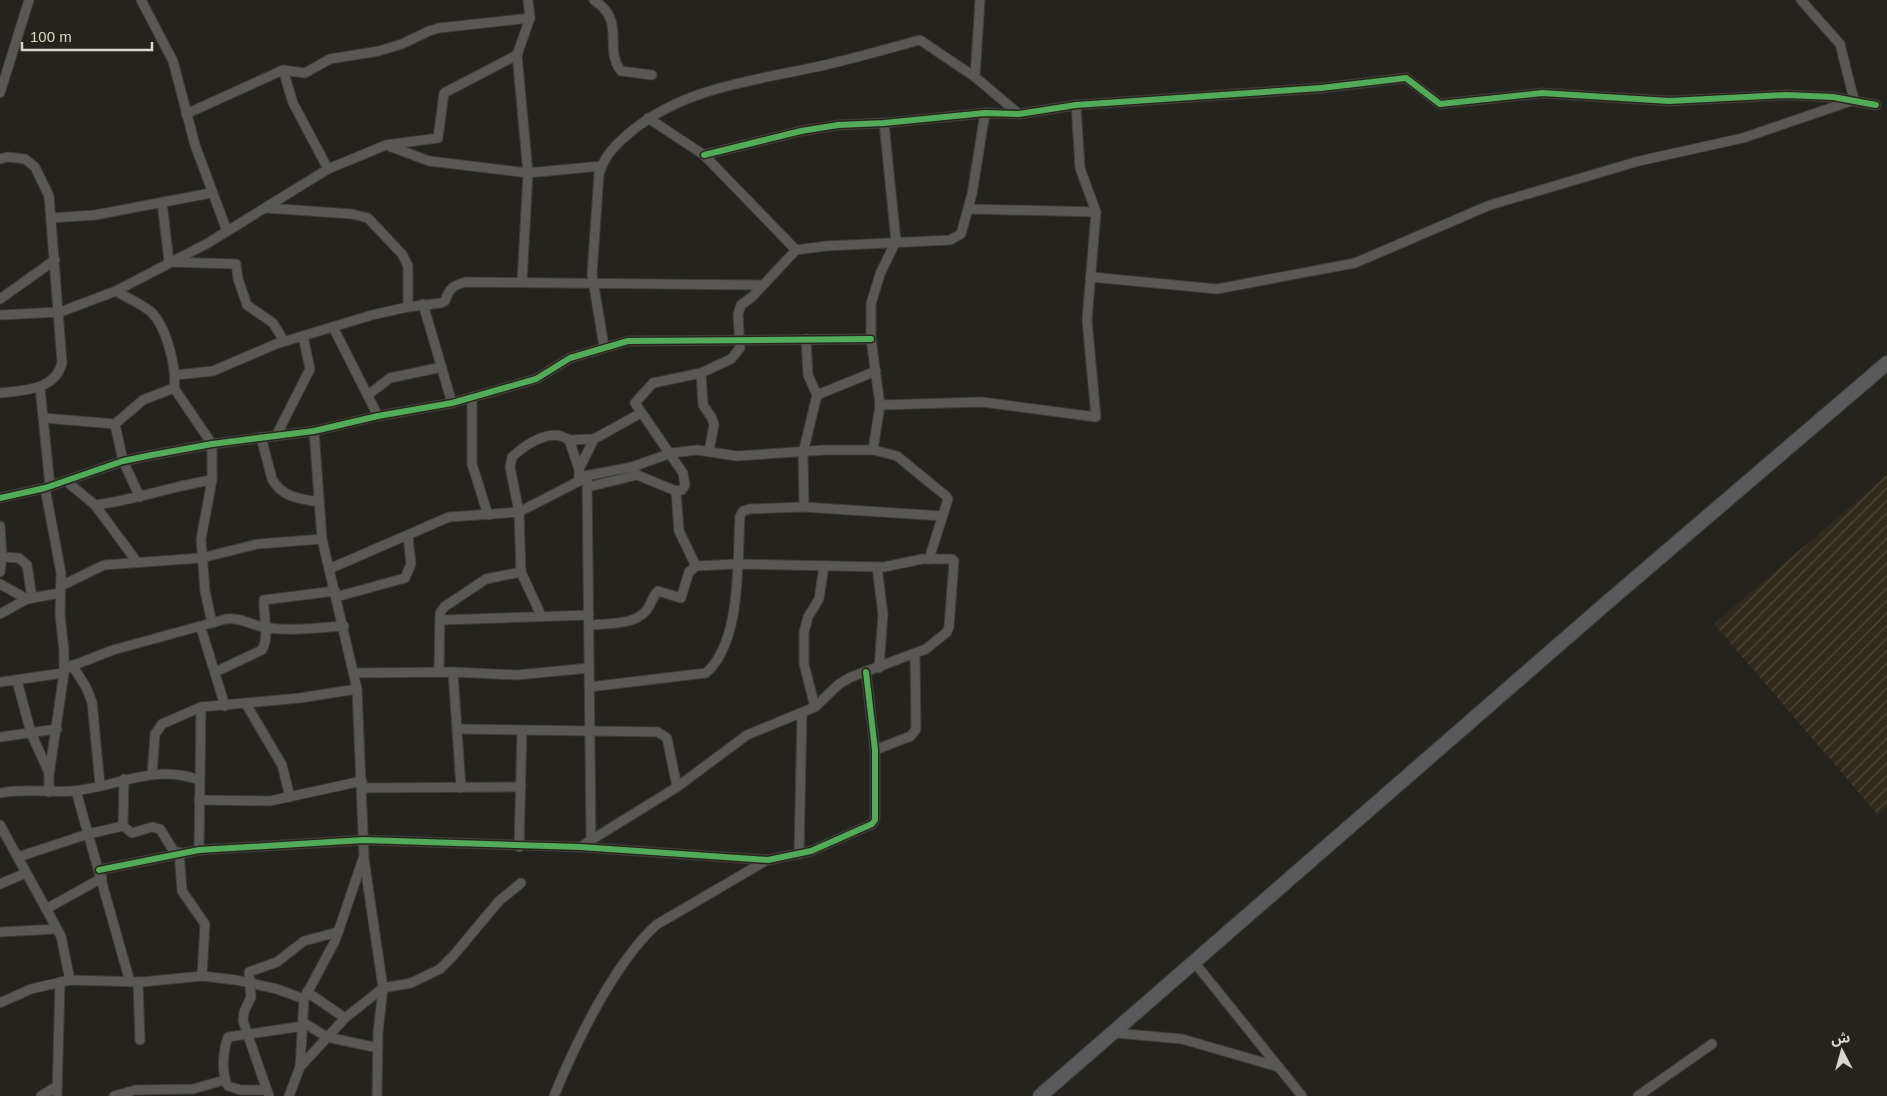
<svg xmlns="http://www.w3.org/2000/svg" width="1887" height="1096" font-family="Helvetica,'Noto Sans Arabic',sans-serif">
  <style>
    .industrial { fill: url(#industrial-furrows) }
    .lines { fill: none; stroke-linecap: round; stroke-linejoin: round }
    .minor-casing { stroke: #3e3d38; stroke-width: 11 }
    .trunk-casing { stroke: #3e3d38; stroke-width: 16 }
    .minor { stroke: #595854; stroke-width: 9 }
    .trunk { stroke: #5a5a5d; stroke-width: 14 }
    .cycleway-casing { stroke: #28241a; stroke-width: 9 }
    .cycleway { stroke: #51ab58; stroke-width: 6 }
  </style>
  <defs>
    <pattern id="industrial-furrows" width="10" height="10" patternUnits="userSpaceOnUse" patternTransform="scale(1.25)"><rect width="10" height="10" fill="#302b1b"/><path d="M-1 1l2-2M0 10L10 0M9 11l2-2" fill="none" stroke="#4d493b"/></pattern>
  </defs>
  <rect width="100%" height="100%" fill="#24231e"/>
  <path class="industrial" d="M 1887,475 L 1887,807 L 1878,815 L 1714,624 Z"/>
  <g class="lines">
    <g class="minor-casing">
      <g id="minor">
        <path d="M 141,0 L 173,61 L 195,145 L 227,231"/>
        <path d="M 594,0 C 627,22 603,48 621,71 L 652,75"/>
        <path d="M 283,70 L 293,103 L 328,169"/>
        <path d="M 975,77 L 980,0"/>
        <path d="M 0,93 L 29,0"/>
        <path d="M 186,114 L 283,70 L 305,73 L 330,59 L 379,51 L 402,44 L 429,31 L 439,28 L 530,18"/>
        <path d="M 648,118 L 704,155 L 796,250"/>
        <path d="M 389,146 L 429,161 L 528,173 L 601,166"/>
        <path d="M 704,155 L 801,131 L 838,125 L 884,123 L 985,113 L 1019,114 L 1076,105 L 1321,88 L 1406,78 L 1440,104 L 1542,93 L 1669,101 L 1786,95 L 1833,97 L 1876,105"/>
        <path d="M 0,159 L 8,157 L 25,159 L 35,167 L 49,196 L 62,363 C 55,391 23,390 0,393"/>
        <path d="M 162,202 L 169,262 L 236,264 L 238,279 L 247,305 L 273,323 L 284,341"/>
        <path d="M 266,208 L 352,214 L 368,218 L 402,254 L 408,266 L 408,307"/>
        <path d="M 969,209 L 1096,212"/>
        <path d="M 51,218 L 95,215 L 211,193"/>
        <path d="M 1091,277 L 1217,289 L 1355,263 L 1490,205 L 1639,161 L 1743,138 L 1854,100 L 1840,44 L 1801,0"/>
        <path d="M 522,282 L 528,173 L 517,55 L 530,18 L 528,0"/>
        <path d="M 116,291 L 208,243 L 328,169 L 386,145 L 438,138 L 444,93 L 517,55"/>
        <path d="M 0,299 L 55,260"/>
        <path d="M 423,304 L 452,403"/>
        <path d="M 0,315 L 60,312 L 116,291 C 127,298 140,303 150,311 C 166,325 177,368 174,388 L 212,444 L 212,480 L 201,539 L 205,591 L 212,623"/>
        <path d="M 333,327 L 378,416"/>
        <path d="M 604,347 L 592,274 L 599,174 C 605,154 617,143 633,130 C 689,85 761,80 829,64 C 859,57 890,48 920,40 L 975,77 L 1019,114"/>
        <path d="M 701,373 L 703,405 L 712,418 L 714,425 L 709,451"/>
        <path d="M 176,375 L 213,371 L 276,344 L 372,315 L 408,307 L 441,303 L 445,301 C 449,288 454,285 466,282 L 761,285"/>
        <path d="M 40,388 L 50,486"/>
        <path d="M 368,395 L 390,378 L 442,367"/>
        <path d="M 817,395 L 876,371"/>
        <path d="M 472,397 L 472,464 L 488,515"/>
        <path d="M 880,405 L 982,402 L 1096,417 L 1087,320 L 1096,212 L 1080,168 L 1076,105"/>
        <path d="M 44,418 L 115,424 L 143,400 L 174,388"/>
        <path d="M 115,424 L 123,461 L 140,497"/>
        <path d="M 276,436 L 310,369 L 303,336"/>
        <path d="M 261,437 L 272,479 C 283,498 298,498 318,502"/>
        <path d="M 569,440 L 579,469 L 579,477 L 587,477 L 591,839"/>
        <path d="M 873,450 L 880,405 L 871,339 L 871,304 L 880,274 L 896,241 L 884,123"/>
        <path d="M 632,467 L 637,475 L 676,491 L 682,490 L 685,485 L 683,473 L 635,403 L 653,383 L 701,373 L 731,359 L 740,348 L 738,314 L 741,305 L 752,297 L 796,250 L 826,246 L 950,240 L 961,234 L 972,194 L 985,113"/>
        <path d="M 579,469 L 594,439"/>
        <path d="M 579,477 L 632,467 L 671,453 L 697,450 L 737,456 L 825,450 L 873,450 L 897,456 L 946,496 L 948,499 L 929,559"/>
        <path d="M 66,481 L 95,505 L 137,562"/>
        <path d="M 588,487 L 637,475"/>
        <path d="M 45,488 L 61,573 L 60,615 L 64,651 L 64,673 L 49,775 L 49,792"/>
        <path d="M 676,491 L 679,531 L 696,566"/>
        <path d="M 0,498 L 45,488 L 123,461 L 152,455 L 212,444 L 314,431 L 378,416 L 452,403 L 536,379 L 570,358 L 628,341 L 871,339"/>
        <path d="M 95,505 C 135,500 172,486 212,480"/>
        <path d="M 804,507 L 942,516"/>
        <path d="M 0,526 L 2,557 L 0,572"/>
        <path d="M 2,557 L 19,558 L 27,565 L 32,598"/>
        <path d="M 877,567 L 883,614 L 879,668"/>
        <path d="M 329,569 L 449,517 L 519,512 L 587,477"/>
        <path d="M 0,584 L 27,599"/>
        <path d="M 61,586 L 104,565 L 201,558 L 258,544 L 322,539"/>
        <path d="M 336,597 L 405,578 L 411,564 L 408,537"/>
        <path d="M 0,614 L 27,599 L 60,593"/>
        <path d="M 541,615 L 521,572 L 519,512 L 510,467 L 512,457 C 526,444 551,427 569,440 L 594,439 L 641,413"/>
        <path d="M 441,620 L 589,615"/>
        <path d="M 201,628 L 225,706"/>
        <path d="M 72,665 L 86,687 L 92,702 L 100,785"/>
        <path d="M 64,669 L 113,650 L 226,619 C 241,617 253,626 268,628 C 293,631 319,628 344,626"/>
        <path d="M 215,672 L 262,650 C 270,635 263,617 264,600 L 335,591"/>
        <path d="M 439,672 L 440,613 L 444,607 L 486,579 L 521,572"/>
        <path d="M 453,672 L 461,788"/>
        <path d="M 354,673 L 453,672 L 517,675 L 589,668"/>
        <path d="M 17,681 L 31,733 L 49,773"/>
        <path d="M 0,682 L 64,673"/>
        <path d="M 589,687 L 706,673 C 742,641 737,562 740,516 L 743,511 L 750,509 L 804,507 L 803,453 L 817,395 L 808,375 L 806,339"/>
        <path d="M 246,704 L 282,765 L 290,797"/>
        <path d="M 815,707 L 804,664 L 804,632 L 808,617 L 819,599 L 824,566"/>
        <path d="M 457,729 L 658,732 L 667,738 L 677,787"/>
        <path d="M 0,737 L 57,729"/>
        <path d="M 875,750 L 911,736 L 916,729 L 915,655"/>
        <path d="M 152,775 L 155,734 L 162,724 L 201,707 L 300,698 L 357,689"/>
        <path d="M 124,779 L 123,826 L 132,833 L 152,827 L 160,829 L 175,853"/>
        <path d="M 362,788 L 521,787"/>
        <path d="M 76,791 L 130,982"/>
        <path d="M 0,793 C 23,788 49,793 73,791 C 117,787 154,763 199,780"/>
        <path d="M 199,800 L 270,801 L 362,781"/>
        <path d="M 0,825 L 61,936 L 70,980"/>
        <path d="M 519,847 L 522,731"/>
        <path d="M 580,847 L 677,787 L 747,735 L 815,707 L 839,684 L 851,677 L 926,649 L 947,632 L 949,627 L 954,561 L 952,559 L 922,559 L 884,567 L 736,564 L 696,566 L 689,572 L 681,598 L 658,591 C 652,597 651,605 646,611 C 632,626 607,623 589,625"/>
        <path d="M 199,850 L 201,707"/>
        <path d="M 179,852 L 182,891 L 205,924 L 202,976"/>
        <path d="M 799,854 L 802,713"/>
        <path d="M 18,857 L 88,834 L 123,826"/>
        <path d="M 364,859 L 383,988 L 378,1032 L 377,1096"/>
        <path d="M 99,870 L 199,850 L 364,840 L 580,847 L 768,860 L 811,851 L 872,824 L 875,820 L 875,750 L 866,672"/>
        <path d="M 0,884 L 26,873"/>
        <path d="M 46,909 L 102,878"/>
        <path d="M 0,932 L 57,929"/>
        <path d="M 1194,962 L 1302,1096"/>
        <path d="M 138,982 L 140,1040"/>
        <path d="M 307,992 L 345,1018"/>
        <path d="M 0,1003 L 31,989 L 70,980 L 142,982 L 202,976 L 236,980 L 277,989 L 304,999"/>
        <path d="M 304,1023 L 327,1037 L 378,1048"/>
        <path d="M 1115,1033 L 1182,1039 L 1279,1067"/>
        <path d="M 300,1067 L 345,1018 L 383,988 L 411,983 L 440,969 L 453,956 L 499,901 L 521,883"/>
        <path d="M 267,1090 L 241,1090 L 228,1086 C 221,1074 223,1050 228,1037 L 304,1026"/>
        <path d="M 41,1096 L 57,1086"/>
        <path d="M 57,1096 L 60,982"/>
        <path d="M 114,1096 L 135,1090 L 193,1089 L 225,1080"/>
        <path d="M 269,1096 L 243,1021 L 244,1012 L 251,997 L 249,972 L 277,962 L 304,941 L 338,932"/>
        <path d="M 289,1096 L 300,1067 L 304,999 L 335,941 L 364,856 L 357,689 L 322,539 L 314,431"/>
        <path d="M 554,1096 C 576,1042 614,964 656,925 L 767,860"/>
        <path d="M 1638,1096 L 1712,1044"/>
      </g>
    </g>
    <g class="trunk-casing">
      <path id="trunk" d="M 1040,1096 L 1610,600 L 1887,363"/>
    </g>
    <use href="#minor" class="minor"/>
    <use href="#trunk" class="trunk"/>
    <g class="cycleway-casing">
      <g id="cycleway">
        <path d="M 704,155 L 801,131 L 838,125 L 884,123 L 985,113 L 1019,114 L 1076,105 L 1321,88 L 1406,78 L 1440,104 L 1542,93 L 1669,101 L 1786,95 L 1833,97 L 1876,105"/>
        <path d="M 0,498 L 45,488 L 123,461 L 152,455 L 212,444 L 314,431 L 378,416 L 452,403 L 536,379 L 570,358 L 628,341 L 871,339"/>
        <path d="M 99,870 L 199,850 L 364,840 L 580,847 L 768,860 L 811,851 L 872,824 L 875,820 L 875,750 L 866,672"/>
      </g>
    </g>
    <use href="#cycleway" class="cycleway"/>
  </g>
  <g transform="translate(1842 1051) rotate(354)" stroke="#28241a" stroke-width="4" paint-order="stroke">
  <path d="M0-4L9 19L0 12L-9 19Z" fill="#d9d7d0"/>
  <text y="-8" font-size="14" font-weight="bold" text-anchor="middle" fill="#d9d7d0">ش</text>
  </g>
  <path d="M22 42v8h130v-8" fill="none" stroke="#d9d7d0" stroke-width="2.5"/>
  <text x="30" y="42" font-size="15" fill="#d9d7d0" stroke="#28241a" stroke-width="4" paint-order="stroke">100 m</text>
</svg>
